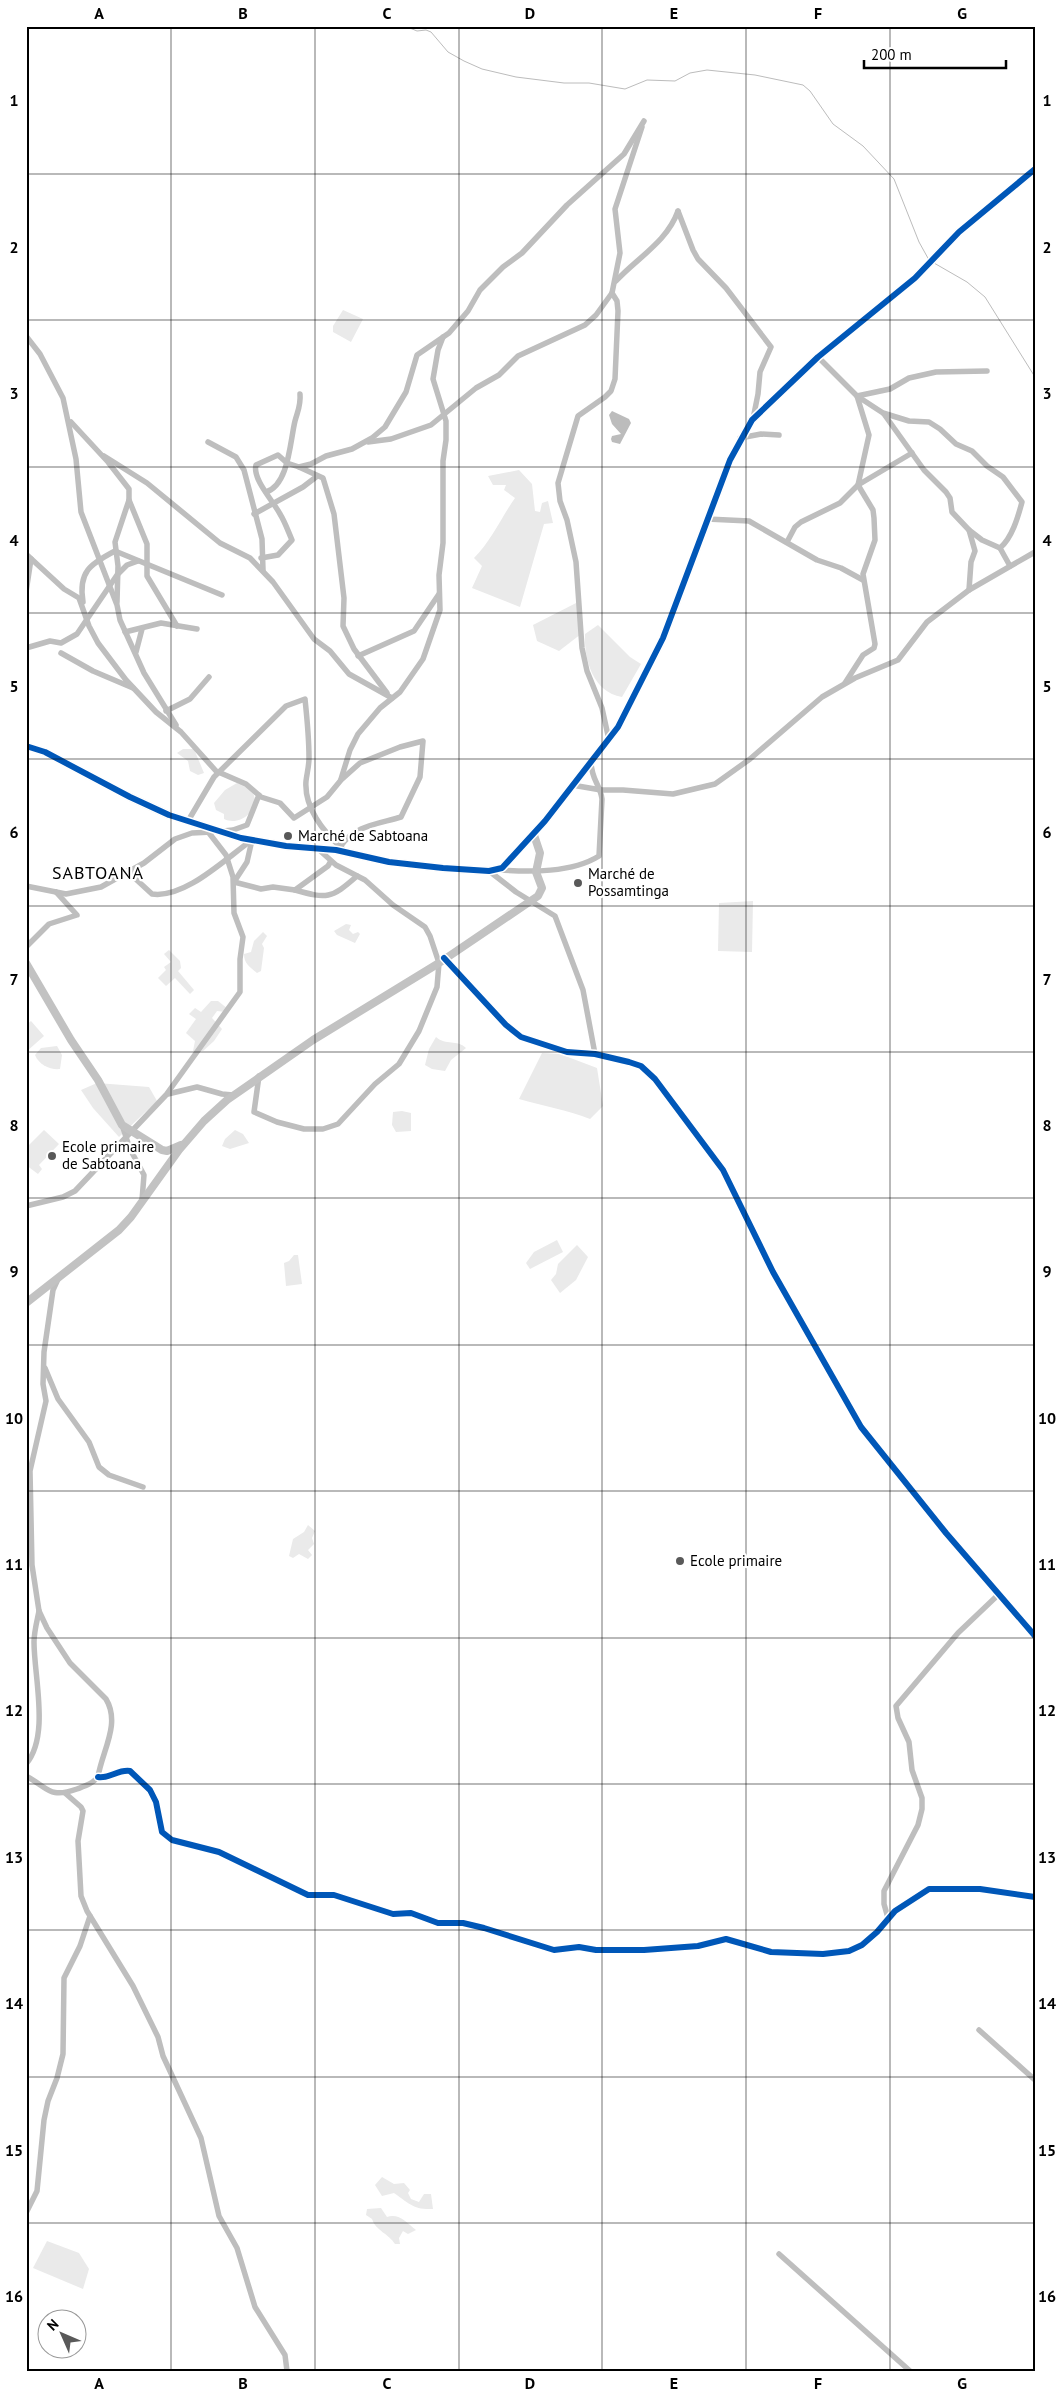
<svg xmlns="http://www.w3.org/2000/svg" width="1061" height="2397" font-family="'PT Sans',sans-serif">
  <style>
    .green { fill: #eaeaea }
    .water { fill: #bcbcbc }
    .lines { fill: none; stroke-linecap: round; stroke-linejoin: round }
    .stream { stroke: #bcbcbc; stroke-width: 1 }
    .street { stroke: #bebebe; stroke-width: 5.5 }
    .secondary { stroke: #c2c2c2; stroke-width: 8 }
    .cycleway-casing { stroke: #fff; stroke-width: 9 }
    .cycleway { stroke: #0057b8; stroke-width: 6 }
    .grid { fill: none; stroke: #000; stroke-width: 1; stroke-opacity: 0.55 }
    .poi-dot { fill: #595959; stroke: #fff; stroke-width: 2 }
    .labels { text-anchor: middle; stroke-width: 4.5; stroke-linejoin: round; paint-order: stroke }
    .poi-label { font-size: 15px; fill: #000; stroke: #fff; text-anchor: start }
    .quarter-label { font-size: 18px; letter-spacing: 1px; fill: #000; stroke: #fff }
    .neatline { fill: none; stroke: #000; stroke-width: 2 }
    .grid-label { font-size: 16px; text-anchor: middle; font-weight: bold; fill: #000 }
  </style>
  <rect width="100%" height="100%" fill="#fff"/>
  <g class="green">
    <path d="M 343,310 L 363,319 L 351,342 L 333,332 L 333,326 Z"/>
    <path d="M 519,470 L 532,484 L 535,511 L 540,512 L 542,503 L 548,501 L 553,523 L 544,524 L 520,607 L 472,588 L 482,566 L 474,558 C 491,541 501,518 515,498 L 504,490 L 506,485 L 493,485 L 488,476 Z"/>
    <path d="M 580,601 L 581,634 L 559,651 L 537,641 L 533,625 Z"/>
    <path d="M 598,625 L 630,657 L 641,664 L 622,697 C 593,692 584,660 585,634 Z"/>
    <path d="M 183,749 L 194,749 L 204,773 L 198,775 L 190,771 L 188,761 L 177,753 Z"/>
    <path d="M 237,783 C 273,792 247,830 224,819 L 224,814 L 216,810 L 214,803 L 225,790 Z"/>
    <path d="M 753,901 L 752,952 L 718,951 L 719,903 Z"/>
    <path d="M 346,924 L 351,925 L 349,930 L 353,934 L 358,932 L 360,934 L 355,943 L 337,935 L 334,931 Z"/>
    <path d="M 263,932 L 267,936 L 262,944 L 264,948 L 261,971 L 257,973 C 250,967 244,964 244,954 L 251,952 L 254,941 Z"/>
    <path d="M 169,950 L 180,961 L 181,968 L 178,971 L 194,990 L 190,994 L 175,978 L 166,986 L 158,978 L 166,970 L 164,967 L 171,962 L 164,954 Z"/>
    <path d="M 211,1001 L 218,1001 L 228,1009 L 226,1012 L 217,1011 L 212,1018 L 222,1029 L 214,1041 L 203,1051 L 193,1051 L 195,1041 L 186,1033 L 196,1019 L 189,1014 L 195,1008 L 201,1012 Z"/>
    <path d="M 31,1021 L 44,1036 L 26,1052 L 26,1025 Z"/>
    <path d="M 436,1037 C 446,1046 457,1039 466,1048 L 451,1060 L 445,1071 L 432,1069 L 425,1065 L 429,1049 Z"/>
    <path d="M 57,1046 L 62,1055 L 60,1069 C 50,1070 39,1065 35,1055 L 41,1048 Z"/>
    <path d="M 542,1053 L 560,1054 L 597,1068 L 603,1106 L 590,1119 C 567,1110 543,1106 519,1099 Z"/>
    <path d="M 97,1083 L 149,1087 L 157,1101 L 119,1137 L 93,1108 L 81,1090 Z"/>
    <path d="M 402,1111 L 411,1113 L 411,1131 L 396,1132 L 392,1125 L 393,1112 Z"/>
    <path d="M 44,1130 L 59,1144 L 39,1165 L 42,1169 L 38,1174 L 26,1165 L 26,1148 Z"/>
    <path d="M 235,1130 L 243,1134 L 249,1143 L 230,1149 L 222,1146 L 225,1139 Z"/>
    <path d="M 557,1240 L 563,1252 L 530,1269 L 526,1263 L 534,1252 Z"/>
    <path d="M 577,1245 L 588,1257 L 576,1280 L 560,1293 L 551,1280 L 556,1274 L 558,1264 Z"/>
    <path d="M 294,1255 L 298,1255 L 302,1284 L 286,1286 L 284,1263 L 289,1261 Z"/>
    <path d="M 308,1525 L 315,1531 L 312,1538 L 314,1544 L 308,1550 L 312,1555 L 308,1559 L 299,1554 L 293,1558 L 289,1556 L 293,1539 L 304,1532 Z"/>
    <path d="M 382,2177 L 394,2184 L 404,2183 L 410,2190 L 408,2193 L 411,2199 L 419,2202 L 424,2194 L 431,2194 L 433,2209 C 413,2210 409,2203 394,2193 L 382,2196 L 375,2185 Z"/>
    <path d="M 381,2208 L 387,2217 C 399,2213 407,2223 416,2230 L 408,2234 L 403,2231 L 399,2238 L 400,2244 L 395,2244 C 389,2234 375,2230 372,2219 L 366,2215 L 367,2209 Z"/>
    <path d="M 47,2241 L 79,2253 L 89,2269 L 83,2289 L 33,2268 Z"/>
  </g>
  <path class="water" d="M 612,411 L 629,419 L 631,423 L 620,444 L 612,442 L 611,439 L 612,436 L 621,434 L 612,424 L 609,415 Z"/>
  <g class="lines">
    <g class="stream">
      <path d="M 405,26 L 417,31 L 426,30 L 431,32 L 448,52 L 464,61 L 482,69 L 516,77 L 564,83 L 589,83 L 625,89 L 647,80 L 675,81 L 690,73 L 707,70 L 755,75 L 803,85 L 810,91 L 833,124 L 863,146 L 894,179 L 919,242 L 929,260"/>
      <path d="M 934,263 L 967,282 L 985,297 L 1035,377"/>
    </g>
    <g class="street">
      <path d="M 678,211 L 693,250 L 698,259 L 726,288 L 771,347 L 760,372 L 758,394 L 753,419"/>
      <path d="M 616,281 C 637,258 667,242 678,211"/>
      <path d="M 26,336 L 40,354 L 63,398 L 76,459 L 81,512 L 117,605 L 120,620 L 144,673 L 176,725"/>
      <path d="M 818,357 L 857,396 L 883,413 L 909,421 L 929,422 L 940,429 L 956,444 L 972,451 L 987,466 L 1003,477 L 1022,502 C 1018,517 1012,538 1000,548 L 1010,566"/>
      <path d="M 884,414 L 924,470 L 946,492 L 950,498 L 952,512 L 969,530 L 975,551 L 971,562 L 969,590"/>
      <path d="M 71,422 L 108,462 L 129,489 L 129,500 L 147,544 L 147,576 L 177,626"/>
      <path d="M 740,438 L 761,434 L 779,435"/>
      <path d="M 208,442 L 236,457 L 244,470 L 262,539 L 263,570"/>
      <path d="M 368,442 L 391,439 L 431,425 L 476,388 L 499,375 L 518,356 L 585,325 L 596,315 L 612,293 L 620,253 L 615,209 L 642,127"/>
      <path d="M 104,456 L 147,483 L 220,543 L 250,558 L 273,582 L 314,639 L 330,651 L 349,674 L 392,698"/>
      <path d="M 299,467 L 323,478 L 334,514 L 344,598 L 343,626 L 354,649 L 387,693"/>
      <path d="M 266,492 C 289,485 290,441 295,421 C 298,410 301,405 300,394"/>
      <path d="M 254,514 L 303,487 L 316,477"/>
      <path d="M 707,519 L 749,521 L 817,560 L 841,568 L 863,580"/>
      <path d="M 969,530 L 982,540 L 1000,548"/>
      <path d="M 787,542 L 795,527 L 801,522 L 840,503 L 858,485 L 912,453"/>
      <path d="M 26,554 L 64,589 L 79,598 L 89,626 L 98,643 L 126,680 L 156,712 L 181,732 L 216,771 L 246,784 L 261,797 L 280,803 L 294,818 L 327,797 L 341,780 L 360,763 L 400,747 L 423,741 L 420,777 L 401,817 C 378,824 355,825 340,847"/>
      <path d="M 261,558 L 278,555 L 292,540 C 288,531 285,522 280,514 C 274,502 252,479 256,465 L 278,455 L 287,463 L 299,467 L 311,464 L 326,456 L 352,449 L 372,438 L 385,427 L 406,392 L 417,355 L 449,333 L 468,311 L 480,290 L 503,267 L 522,253 L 567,205 L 624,154 L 644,121"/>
      <path d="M 26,592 L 31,559"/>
      <path d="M 83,602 C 78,572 90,564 115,551 L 222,595"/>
      <path d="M 117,602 L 118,566 L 115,542 L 129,500"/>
      <path d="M 125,632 L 161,623 L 197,629"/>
      <path d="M 26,648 L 50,641 L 61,643 L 77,634 L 117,575 L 127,565 L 138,561"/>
      <path d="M 136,652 L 142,629"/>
      <path d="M 61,653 L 93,671 L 133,688"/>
      <path d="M 358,656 L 414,631 L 439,594"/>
      <path d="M 845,683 L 863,655 L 874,648 L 875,644 L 863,574 L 875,540 L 874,518 L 873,510 L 858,485 L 869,435 L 857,396 L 890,389 L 909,378 L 936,372 L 987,371"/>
      <path d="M 166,711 L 190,699 L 209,677"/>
      <path d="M 609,740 L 602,708 L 587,671 L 582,648 L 576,562 L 567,520 L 560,501 L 558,483 L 578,416 L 605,397 L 611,391 L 615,379 L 618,311 L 617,301 L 612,293"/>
      <path d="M 341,779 L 350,750 L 358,734 L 380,708 L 400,692 L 423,659 L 440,610 L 439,575 L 443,543 L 443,461 L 446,440 L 446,421 L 433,379 L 438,350 L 443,337"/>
      <path d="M 572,785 L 601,790 L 623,790 L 673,794 L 715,784 L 750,759 L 822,697 L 855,678 L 898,660 L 927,622 L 969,590 L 1035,552"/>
      <path d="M 188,821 L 214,777 L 286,706 L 305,699 C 307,718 309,739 309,758 C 309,766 307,773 306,781 C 304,807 323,832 342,848"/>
      <path d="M 223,831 L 233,830 L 247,825 L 259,795"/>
      <path d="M 252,840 L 247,862 L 234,882 L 261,889 L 273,887 L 295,890 L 328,866 L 331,861"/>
      <path d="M 499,870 C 530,872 572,873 599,856 L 602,799 C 600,784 592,781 591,763"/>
      <path d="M 127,871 L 152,894 C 185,899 226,858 252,840"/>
      <path d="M 489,871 L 516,892 L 555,916 L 583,990 L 595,1054"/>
      <path d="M 26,886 L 66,894 L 101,887 L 144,863 L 175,839 L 192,833 L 212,832"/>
      <path d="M 295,890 C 327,899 331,899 357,876"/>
      <path d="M 26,947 L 49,924 L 77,915 L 56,892"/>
      <path d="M 444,958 L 506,1025 L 521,1037 L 567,1052 L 595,1054 L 629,1062 L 641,1066 L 655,1079 L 723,1170 L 773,1272 L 861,1427 L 946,1533 L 1035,1636"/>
      <path d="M 259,1076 L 254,1112 L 277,1122 L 304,1129 L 323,1129 L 338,1124 L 375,1084 L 399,1064 L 419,1031 L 437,987 L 439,963 L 430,936 L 425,927 L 393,905 L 365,880 L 336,865 L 317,848"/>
      <path d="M 168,1094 L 197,1087 L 222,1094 L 233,1095"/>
      <path d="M 122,1125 L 130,1149 L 144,1175 L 142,1200"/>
      <path d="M 26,1206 L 63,1197 L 75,1191 L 166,1095 L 240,992 L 240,959 L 243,937 L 234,913 L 233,877 L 226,855 L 209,833"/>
      <path d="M 45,1368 L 58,1399 L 89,1442 L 99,1467 L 109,1475 L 143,1487"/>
      <path d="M 26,1764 C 50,1736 34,1677 34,1642 C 34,1632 37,1621 39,1611"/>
      <path d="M 26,1776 C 49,1788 49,1799 77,1789 C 85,1786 92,1784 98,1777 C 102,1751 121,1724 106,1699 L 70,1663 L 47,1628 L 39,1611 L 32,1565 L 30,1471 L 46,1401 L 43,1384 L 44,1352 L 53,1290 L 58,1279"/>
      <path d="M 98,1777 C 110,1779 118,1769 130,1771 L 150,1790 L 156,1802 L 162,1832 L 172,1840 L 219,1852 L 308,1895 L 334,1895 L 393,1914 L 411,1913 L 438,1923 L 463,1923 L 484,1928 L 554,1950 L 579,1947 L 596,1950 L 644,1950 L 698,1946 L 726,1939 L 771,1952 L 823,1954 L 849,1951 L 862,1945 L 877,1932 L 895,1911 L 929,1889 L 980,1889 L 1035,1897"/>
      <path d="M 65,1793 L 81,1807 L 83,1811 L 78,1841 L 81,1896 L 87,1911 L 133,1986 L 158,2037 L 163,2056 L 201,2138 L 219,2216 L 237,2248 L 255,2307 L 285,2355 L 287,2371"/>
      <path d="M 888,1918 L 884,1904 L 884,1891 L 918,1825 L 922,1809 L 922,1798 L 912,1770 L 909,1742 L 898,1718 L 896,1706 L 958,1633 L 999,1594"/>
      <path d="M 979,2030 L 1035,2080"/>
      <path d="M 26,2213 L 37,2191 L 44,2120 L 48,2101 L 57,2078 L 63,2054 L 64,1978 L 80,1946 L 90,1916"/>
      <path d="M 779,2254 L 910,2371"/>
    </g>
    <g class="secondary">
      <path d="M 26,746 L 45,752 L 130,797 L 169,815 L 241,838 L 286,846 L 336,850 L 389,862 L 443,868 L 489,871 L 502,868 L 545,821 L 618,727 L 663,638 L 730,460 L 752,420 L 818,357 L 915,278 L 959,232 L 1035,169"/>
      <path d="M 26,963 L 71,1040 L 98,1080 L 122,1125 L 162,1150 L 167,1151 L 181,1145"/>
      <path d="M 26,1303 L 119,1230 L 131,1217 L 179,1150 L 204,1121 L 227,1100 L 313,1040 L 439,963 L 538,896 L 542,888 L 536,872 L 540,853 L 534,835"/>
    </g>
    <g class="cycleway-casing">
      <g id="cycleway">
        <path d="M 26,746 L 45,752 L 130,797 L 169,815 L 241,838 L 286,846 L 336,850 L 389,862 L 443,868 L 489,871 L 502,868 L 545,821 L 618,727 L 663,638 L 730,460 L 752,420 L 818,357 L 915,278 L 959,232 L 1035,169"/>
        <path d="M 444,958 L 506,1025 L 521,1037 L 567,1052 L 595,1054 L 629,1062 L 641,1066 L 655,1079 L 723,1170 L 773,1272 L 861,1427 L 946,1533 L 1035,1636"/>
        <path d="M 98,1777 C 110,1779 118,1769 130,1771 L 150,1790 L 156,1802 L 162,1832 L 172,1840 L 219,1852 L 308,1895 L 334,1895 L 393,1914 L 411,1913 L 438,1923 L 463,1923 L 484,1928 L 554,1950 L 579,1947 L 596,1950 L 644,1950 L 698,1946 L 726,1939 L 771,1952 L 823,1954 L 849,1951 L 862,1945 L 877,1932 L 895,1911 L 929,1889 L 980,1889 L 1035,1897"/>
      </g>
    </g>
    <use href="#cycleway" class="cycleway"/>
  </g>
  <path class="grid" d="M 171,26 L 171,2371M 315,26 L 315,2371M 459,26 L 459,2371M 602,26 L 602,2371M 746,26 L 746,2371M 890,26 L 890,2371M 26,174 L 1035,174M 26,320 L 1035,320M 26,467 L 1035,467M 26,613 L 1035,613M 26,759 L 1035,759M 26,906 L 1035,906M 26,1052 L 1035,1052M 26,1198 L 1035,1198M 26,1345 L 1035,1345M 26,1491 L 1035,1491M 26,1638 L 1035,1638M 26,1784 L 1035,1784M 26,1930 L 1035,1930M 26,2077 L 1035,2077M 26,2223 L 1035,2223"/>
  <g class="poi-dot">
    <circle cx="288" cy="836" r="5"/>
    <circle cx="578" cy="883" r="5"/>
    <circle cx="52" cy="1156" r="5"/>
    <circle cx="680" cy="1561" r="5"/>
  </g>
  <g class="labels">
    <g class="poi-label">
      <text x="298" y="841">Marché de Sabtoana</text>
      <text x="588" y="879">Marché de<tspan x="588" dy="17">Possamtinga</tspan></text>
      <text x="62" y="1152">Ecole primaire<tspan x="62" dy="17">de Sabtoana</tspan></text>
      <text x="690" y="1566">Ecole primaire</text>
    </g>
    <g class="quarter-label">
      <text x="98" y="879">SABTOANA</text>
    </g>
  </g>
  <rect width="1061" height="2397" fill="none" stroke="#ffffff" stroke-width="55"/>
  <g transform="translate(62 2334) rotate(315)"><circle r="24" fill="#ffffff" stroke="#999999"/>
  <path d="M0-4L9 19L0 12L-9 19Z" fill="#595959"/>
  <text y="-8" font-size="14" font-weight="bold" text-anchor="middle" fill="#000000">N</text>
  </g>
  <path d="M864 60v8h142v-8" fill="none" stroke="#000000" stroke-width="2.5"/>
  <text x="871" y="60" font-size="15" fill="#000000" stroke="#ffffff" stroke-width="4" paint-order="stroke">200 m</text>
  <rect x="28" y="28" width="1006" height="2342" class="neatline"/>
  <g class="grid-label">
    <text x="99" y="19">A</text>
    <text x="243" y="19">B</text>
    <text x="387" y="19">C</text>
    <text x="530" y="19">D</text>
    <text x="674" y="19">E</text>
    <text x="818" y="19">F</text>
    <text x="962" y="19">G</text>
    <text x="14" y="106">1</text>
    <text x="1047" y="106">1</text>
    <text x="14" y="253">2</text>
    <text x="1047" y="253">2</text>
    <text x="14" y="399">3</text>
    <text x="1047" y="399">3</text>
    <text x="14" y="546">4</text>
    <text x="1047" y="546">4</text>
    <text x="14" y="692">5</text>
    <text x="1047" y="692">5</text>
    <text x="14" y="838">6</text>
    <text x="1047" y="838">6</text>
    <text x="14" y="985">7</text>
    <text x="1047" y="985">7</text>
    <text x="14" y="1131">8</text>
    <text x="1047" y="1131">8</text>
    <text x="14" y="1277">9</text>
    <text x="1047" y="1277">9</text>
    <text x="14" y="1424">10</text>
    <text x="1047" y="1424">10</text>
    <text x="14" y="1570">11</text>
    <text x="1047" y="1570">11</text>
    <text x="14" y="1716">12</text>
    <text x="1047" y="1716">12</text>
    <text x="14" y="1863">13</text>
    <text x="1047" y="1863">13</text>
    <text x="14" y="2009">14</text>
    <text x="1047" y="2009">14</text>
    <text x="14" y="2156">15</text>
    <text x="1047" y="2156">15</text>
    <text x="14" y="2302">16</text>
    <text x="1047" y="2302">16</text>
    <text x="99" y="2389">A</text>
    <text x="243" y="2389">B</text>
    <text x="387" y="2389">C</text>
    <text x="530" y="2389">D</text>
    <text x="674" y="2389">E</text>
    <text x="818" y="2389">F</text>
    <text x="962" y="2389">G</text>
  </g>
</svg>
